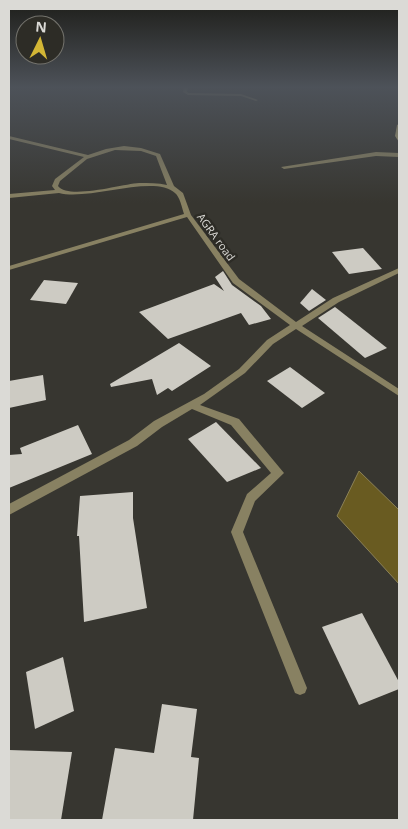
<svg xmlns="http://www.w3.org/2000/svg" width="408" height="829" font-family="'Open Sans',sans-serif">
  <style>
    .water { fill: #695b21; stroke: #8b8157 }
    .building { fill: #cdcbc3 }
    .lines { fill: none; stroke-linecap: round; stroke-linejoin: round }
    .street { fill: #888162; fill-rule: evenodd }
    .secondary { fill: #b6ab7a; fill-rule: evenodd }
    .labels { text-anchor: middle; stroke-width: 5; stroke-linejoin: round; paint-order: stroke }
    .far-street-label { font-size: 11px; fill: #dbdad6; stroke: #2d2c26 }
  </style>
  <rect width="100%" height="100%" fill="#373630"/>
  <path class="water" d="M 359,471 L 399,510 L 399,584 L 337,516 Z"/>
  <g class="building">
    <path d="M 363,248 L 382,269 L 349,274 L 332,252 Z"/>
    <path d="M 223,271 L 232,285 L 261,306 L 271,319 L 249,325 L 241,313 L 168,339 L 139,312 L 214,284 L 224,291 L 215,277 Z"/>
    <path d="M 44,280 L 78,283 L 66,304 L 30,300 Z"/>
    <path d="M 312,289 L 326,300 L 309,311 L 300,303 Z"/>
    <path d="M 335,307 L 387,348 L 365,358 L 318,318 Z"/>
    <path d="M 179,343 L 211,366 L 172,391 L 168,388 L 157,395 L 152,379 L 111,387 L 110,384 Z"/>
    <path d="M 290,367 L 325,393 L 302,408 L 267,381 Z"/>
    <path d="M 43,375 L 46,400 L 9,408 L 9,381 Z"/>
    <path d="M 216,422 L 261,468 L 227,482 L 188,439 Z"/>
    <path d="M 78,425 L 92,454 L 9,488 L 9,455 L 22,454 L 20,448 Z"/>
    <path d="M 133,492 L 133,518 L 147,608 L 84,622 L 79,536 L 77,536 L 80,496 Z"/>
    <path d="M 362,613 L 399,682 L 399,689 L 359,705 L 322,627 Z"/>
    <path d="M 63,657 L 74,711 L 35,729 L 26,672 Z"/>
    <path d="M 162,704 L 197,709 L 191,757 L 199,758 L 193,820 L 102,820 L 115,748 L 154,753 Z"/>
    <path d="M 9,750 L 72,752 L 61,820 L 9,820 Z"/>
  </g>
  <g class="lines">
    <g class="street">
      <path d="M 184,87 L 188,87 L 187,92 L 189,93 L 241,94 L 258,100 L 256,101 L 241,96 L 188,95 L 183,92 Z"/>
      <path d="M 9,136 L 88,155 L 106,149 L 124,146 L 141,148 L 160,154 L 174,186 L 183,193 L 191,215 L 239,279 L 296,322 L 333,298 L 399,268 L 399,273 L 339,302 L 302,326 L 399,389 L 399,396 L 296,329 L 273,344 L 245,373 L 200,405 L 239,419 L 284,473 L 255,501 L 243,532 L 307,688 L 305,693 L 300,695 L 295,693 L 231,532 L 247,494 L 271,473 L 231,425 L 192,409 L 162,427 L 137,446 L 9,515 L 9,504 L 129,440 L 154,421 L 204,394 L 239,369 L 267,340 L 290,325 L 233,283 L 187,217 L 9,270 L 9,266 L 184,214 C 182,208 180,197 175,193 C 154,174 89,201 59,193 L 9,198 L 9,194 L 55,190 L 52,186 L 55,179 L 84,157 L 9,139 ZM 115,150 L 141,151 L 156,156 L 167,185 C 158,183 149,183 139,183 C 122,184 69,200 58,186 L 60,181 L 87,159 Z"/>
      <path d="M 376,152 L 399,153 L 399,157 L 376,156 L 284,169 L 281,167 Z"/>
    </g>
    <path class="secondary" d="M 399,124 L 399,142 L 395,136 L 397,125 Z"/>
  </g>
  <linearGradient id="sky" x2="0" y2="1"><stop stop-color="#1e1e1a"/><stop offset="0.43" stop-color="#4d5259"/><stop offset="1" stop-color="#4d5259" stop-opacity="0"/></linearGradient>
  <rect width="408" height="203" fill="url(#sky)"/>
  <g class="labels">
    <g class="far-street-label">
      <text transform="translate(216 237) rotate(54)" y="4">AGRA road</text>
    </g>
  </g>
  <rect width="408" height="829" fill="none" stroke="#dbdad6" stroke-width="20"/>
  <g transform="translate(40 40) rotate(5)"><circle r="24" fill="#2d2c26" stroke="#73726c"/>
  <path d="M0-4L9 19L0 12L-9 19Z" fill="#d3b635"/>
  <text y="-8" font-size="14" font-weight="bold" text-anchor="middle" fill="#dbdad6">N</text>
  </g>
</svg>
